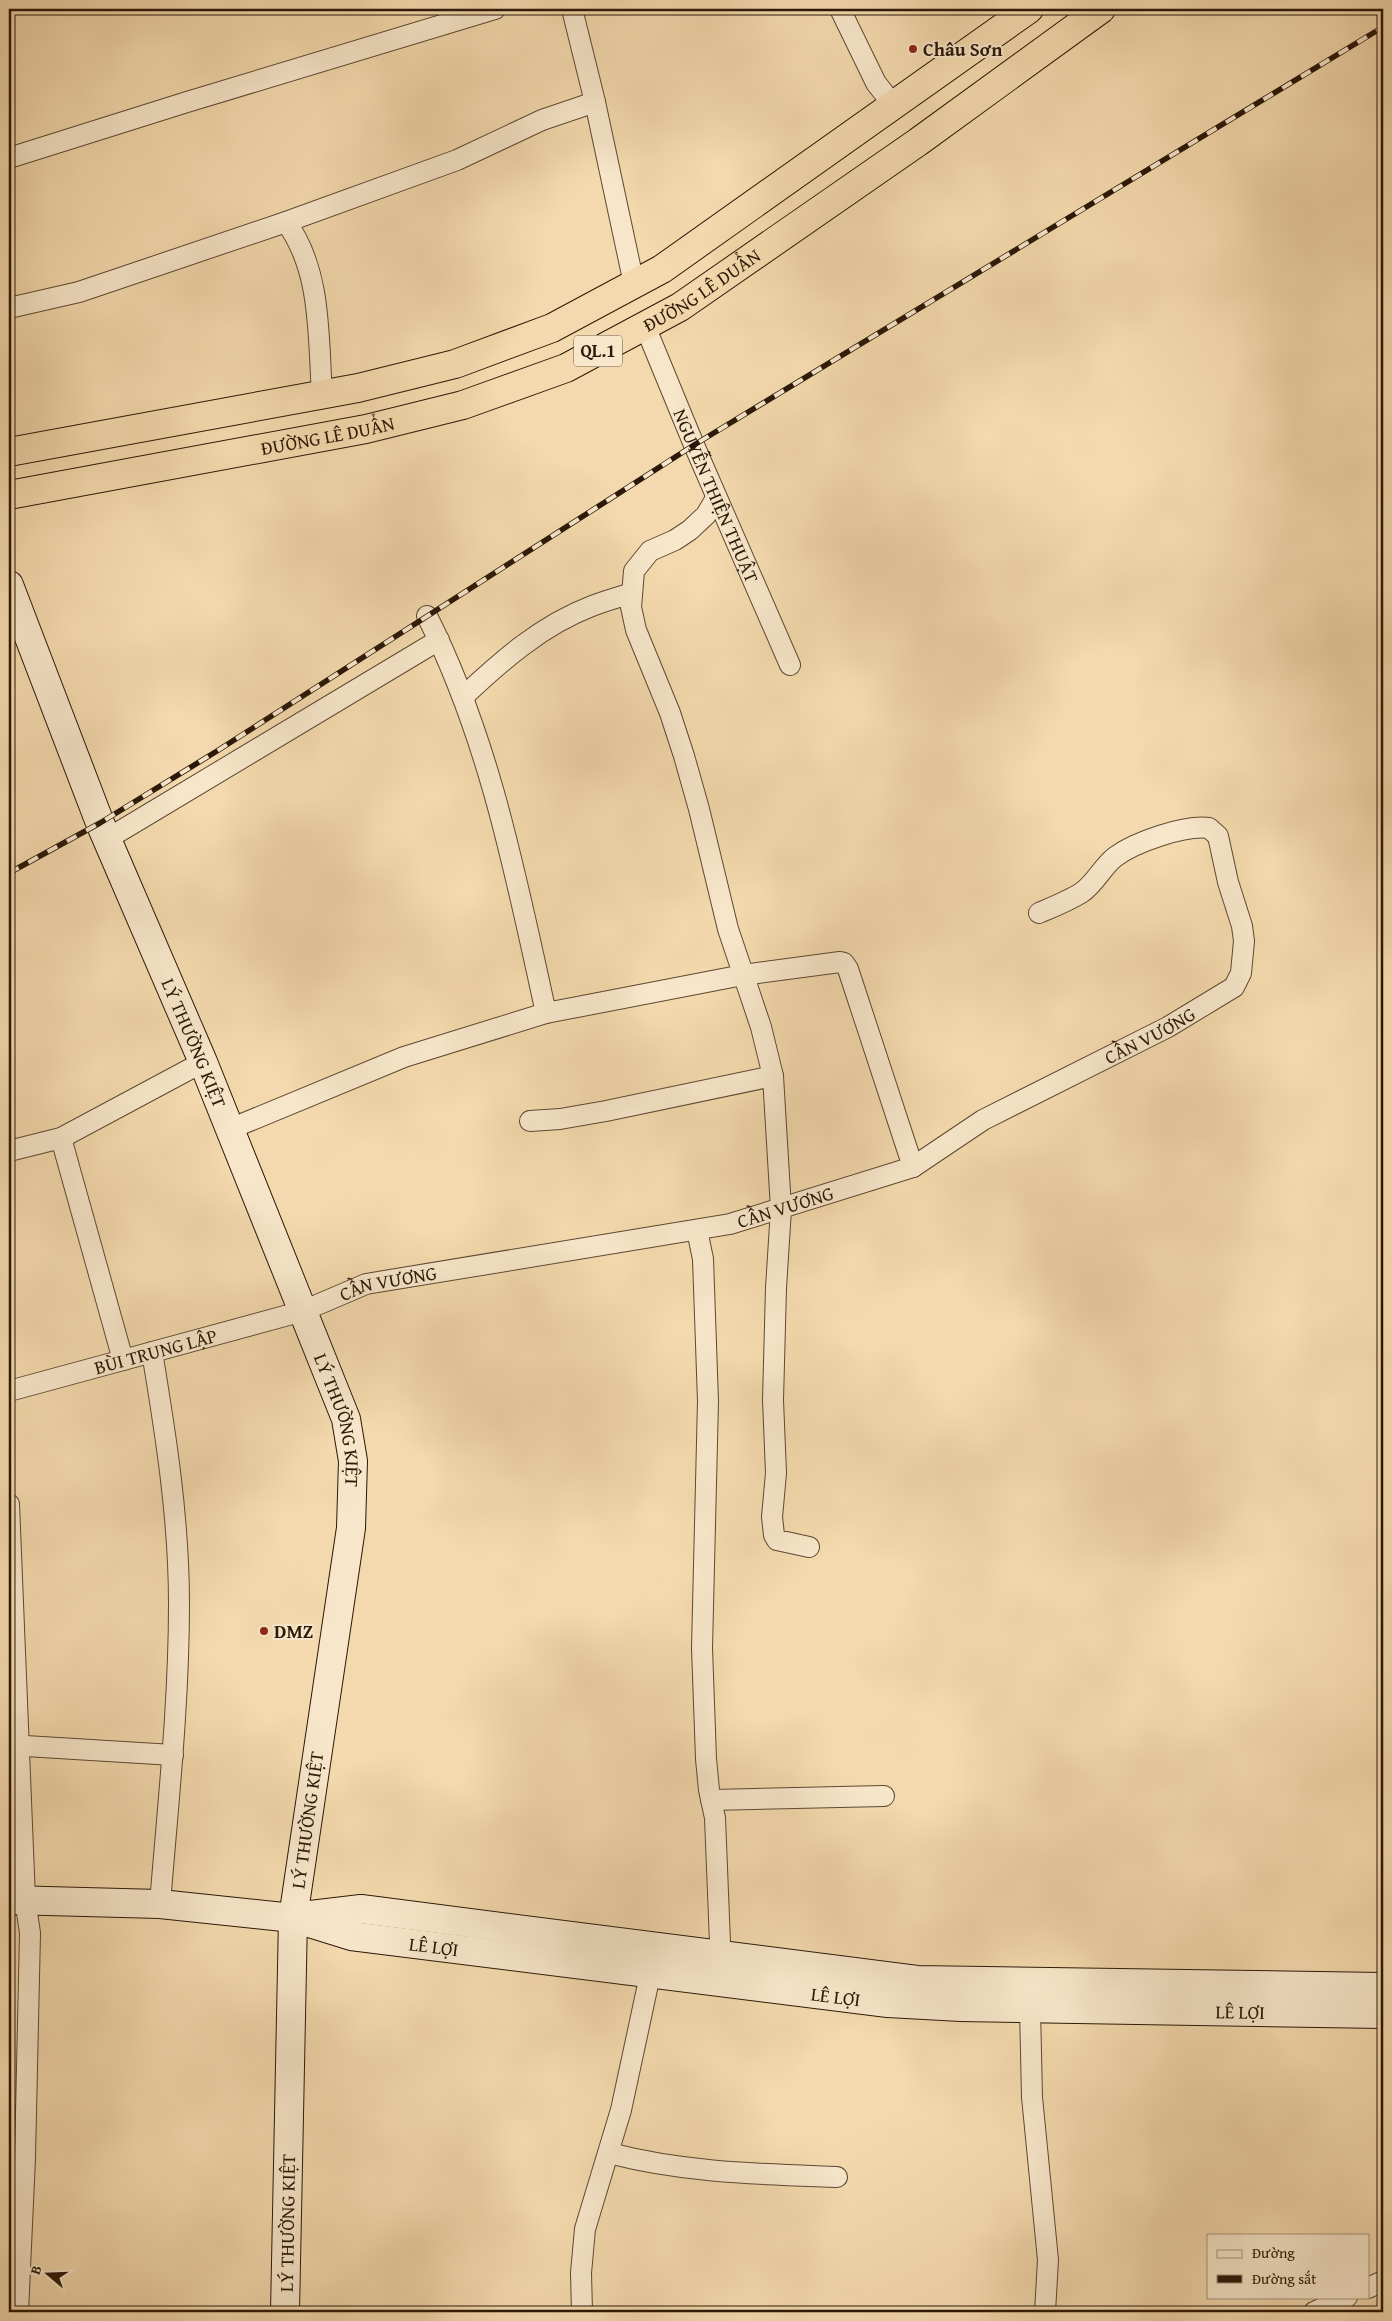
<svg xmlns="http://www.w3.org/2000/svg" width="1392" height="2321" font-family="'Gentium Book Plus',serif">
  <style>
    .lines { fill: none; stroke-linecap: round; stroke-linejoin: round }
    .street-casing { stroke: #5d4831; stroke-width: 22 }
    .secondary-casing { stroke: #2b1808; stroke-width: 30 }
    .highway-casing { stroke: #2b1808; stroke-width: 30 }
    .street { stroke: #f7e6ca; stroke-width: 20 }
    .secondary { stroke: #f7e6ca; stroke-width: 28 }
    .highway { stroke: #f3d9ad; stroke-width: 28 }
    .rail-casing { stroke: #2b1808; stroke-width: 5.5 }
    .rail { stroke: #f7e6ca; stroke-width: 4; stroke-dasharray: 11; stroke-linecap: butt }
    .poi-dot { fill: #8f2418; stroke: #f7e6ca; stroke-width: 2 }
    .labels { text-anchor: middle; stroke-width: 4; stroke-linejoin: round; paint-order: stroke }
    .shield { fill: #f7e6ca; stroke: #685642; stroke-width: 1 }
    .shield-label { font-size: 18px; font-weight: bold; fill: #2b1808 }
    .poi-label { font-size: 19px; font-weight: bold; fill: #2b1808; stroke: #f7e6ca; text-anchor: start }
    .street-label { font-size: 19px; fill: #2b1808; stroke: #f7e6ca }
  </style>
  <rect width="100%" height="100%" fill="#f3d9ad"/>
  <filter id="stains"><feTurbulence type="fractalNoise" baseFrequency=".004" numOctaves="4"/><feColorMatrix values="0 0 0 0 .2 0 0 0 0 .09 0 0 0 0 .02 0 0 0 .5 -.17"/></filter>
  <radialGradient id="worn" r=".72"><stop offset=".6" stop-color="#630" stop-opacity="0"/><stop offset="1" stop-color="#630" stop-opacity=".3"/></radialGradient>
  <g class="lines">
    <g class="street-casing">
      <g id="street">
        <path d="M 572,9 L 595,102 L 634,284"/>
        <path d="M 840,9 L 876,83 L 894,106"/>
        <path d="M 9,158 L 187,102 L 495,9"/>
        <path d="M 286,222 C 322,271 318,337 322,394"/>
        <path d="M 9,308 L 79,292 L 286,222 L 457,160 L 542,120 L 595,102"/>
        <path id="s1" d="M 645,326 L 694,445 L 790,665"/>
        <path d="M 716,498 L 706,515 L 690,530 L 675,540 L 650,551 L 634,571 L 631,607 L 636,630 L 670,713 L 684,756 L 699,809 L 728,929 L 761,1027 L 773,1076 L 781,1209 L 776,1288 L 773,1400 L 776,1473 L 772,1517 L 774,1535 L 777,1540 L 809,1547"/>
        <path d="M 427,616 C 490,741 516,877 546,1013"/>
        <path d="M 463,697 C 501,661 542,625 592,606 C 605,601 619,597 632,593"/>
        <path d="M 107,839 L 439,640"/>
        <path d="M 530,1121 L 560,1119 L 606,1111 L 773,1076"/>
        <path d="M 230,1129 L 404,1057 L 546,1013 L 743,975 L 840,962 L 844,963 L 848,969 L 913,1167"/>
        <path d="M 61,1138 L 123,1360"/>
        <path d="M 9,1151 L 61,1138 L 203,1062"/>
        <path d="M 697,1230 L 703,1259 L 708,1401 L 702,1648 L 706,1759 L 709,1790 L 715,1818 L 721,1968"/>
        <path d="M 152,1352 C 166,1436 179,1519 179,1604 C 179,1704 168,1804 160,1904"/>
        <path id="s2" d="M 9,1391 L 303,1311 L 366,1284 L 730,1224 L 913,1167 L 983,1120 L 1168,1027 L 1234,987 L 1241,973 L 1244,941 L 1242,926 L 1228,882 L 1218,836 L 1209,828 C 1184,825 1135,842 1115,857 C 1102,867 1095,884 1081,893 C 1068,901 1053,907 1039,913"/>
        <path d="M 9,1504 L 25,1899 L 30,1933 L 25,2158 L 18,2312"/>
        <path d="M 9,1745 L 173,1755"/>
        <path d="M 711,1800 L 884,1796"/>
        <path d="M 1030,2008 L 1032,2097 L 1048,2260 L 1045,2312"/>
        <path d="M 609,2153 C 686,2173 759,2174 837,2177"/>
        <path d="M 1368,2288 L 1383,2281"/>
        <path d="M 582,2312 L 581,2273 L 585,2229 L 621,2110 L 653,1961"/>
        <path d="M 1314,2312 L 1347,2297"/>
      </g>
    </g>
    <g class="secondary-casing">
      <g id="secondary">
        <path id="s3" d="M 9,585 L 100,823 L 203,1062 L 346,1419 L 353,1461 L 351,1528 L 293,1918 L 285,2312"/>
        <path id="s4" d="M 9,1900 L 160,1904 L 293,1918 L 351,1936 L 888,2003 L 961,2007 L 1383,2014"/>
        <path d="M 302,1916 L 361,1909 L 917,1980 L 1383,1987"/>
      </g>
    </g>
    <g class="highway-casing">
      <g id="highway">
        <path d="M 9,452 L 358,388 L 455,364 L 552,328 L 662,269 L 1029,9"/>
        <path id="s5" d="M 9,495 L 366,429 L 463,405 L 566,368 L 680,307 L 918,142 L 1101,9"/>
      </g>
    </g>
    <use href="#street" class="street"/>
    <use href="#secondary" class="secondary"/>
    <use href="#highway" class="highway"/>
    <g class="rail-casing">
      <path id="rail" d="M 9,873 L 100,823 L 217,751 L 694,445 L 1383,27"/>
    </g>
    <use href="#rail" class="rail"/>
  </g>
  <g class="poi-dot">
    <circle cx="913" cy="49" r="5"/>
    <circle cx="264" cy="1631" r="5"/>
  </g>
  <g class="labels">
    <rect class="shield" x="574" y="335.5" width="48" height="31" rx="4"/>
    <g class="shield-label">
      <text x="598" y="357">QL.1</text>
    </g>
    <g class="poi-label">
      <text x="923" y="56">Châu Sơn</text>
      <text x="274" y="1638">DMZ</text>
    </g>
    <g class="street-label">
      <text dy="7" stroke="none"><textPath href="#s5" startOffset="729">ĐƯỜNG LÊ DUẨN</textPath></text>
      <text dy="7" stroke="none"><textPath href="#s5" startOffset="324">ĐƯỜNG LÊ DUẨN</textPath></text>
      <text dy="7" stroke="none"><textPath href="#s1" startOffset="184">NGUYỄN THIỆN THUẬT</textPath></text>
      <text dy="7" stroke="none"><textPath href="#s2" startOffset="1205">CẦN VƯƠNG</textPath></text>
      <text dy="7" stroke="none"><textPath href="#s3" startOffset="494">LÝ THƯỜNG KIỆT</textPath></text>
      <text dy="7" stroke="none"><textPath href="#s2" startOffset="800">CẦN VƯƠNG</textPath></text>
      <text dy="7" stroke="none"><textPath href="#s2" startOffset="395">CẦN VƯƠNG</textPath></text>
      <text dy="7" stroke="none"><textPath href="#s2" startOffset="152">BÙI TRUNG LẬP</textPath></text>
      <text dy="7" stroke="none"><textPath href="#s3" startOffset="899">LÝ THƯỜNG KIỆT</textPath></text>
      <text transform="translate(307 1820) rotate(-82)" y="7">LÝ THƯỜNG KIỆT</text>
      <text dy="7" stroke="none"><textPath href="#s4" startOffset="429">LÊ LỢI</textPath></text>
      <text dy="7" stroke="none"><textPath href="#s4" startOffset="834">LÊ LỢI</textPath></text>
      <text dy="7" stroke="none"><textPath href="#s4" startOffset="1239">LÊ LỢI</textPath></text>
      <text transform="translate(287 2223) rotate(-89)" y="7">LÝ THƯỜNG KIỆT</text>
    </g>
  </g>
  <rect width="1392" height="2321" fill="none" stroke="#f3d9ad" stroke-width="30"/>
  <rect x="10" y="10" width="1372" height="2301" fill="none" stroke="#2b1808" stroke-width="2.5"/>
  <rect x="15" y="15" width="1362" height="2291" fill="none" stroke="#2b1808"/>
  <rect x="1207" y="2234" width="162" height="65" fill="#f7e6ca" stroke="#a5947c"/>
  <rect x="1217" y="2250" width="25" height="8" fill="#f7e6ca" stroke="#a5947c"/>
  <text x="1252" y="2258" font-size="15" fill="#2b1808">Đường</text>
  <rect x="1217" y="2275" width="25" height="8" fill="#2b1808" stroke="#a5947c"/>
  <text x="1252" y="2284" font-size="15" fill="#2b1808">Đường sắt</text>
  <g transform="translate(48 2274) rotate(289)" stroke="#f7e6ca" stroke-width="4" paint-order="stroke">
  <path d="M0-4L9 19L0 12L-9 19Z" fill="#2b1808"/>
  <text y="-8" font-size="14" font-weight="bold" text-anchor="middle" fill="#2b1808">B</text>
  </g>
  <rect width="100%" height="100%" filter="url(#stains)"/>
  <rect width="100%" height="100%" fill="url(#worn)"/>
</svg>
